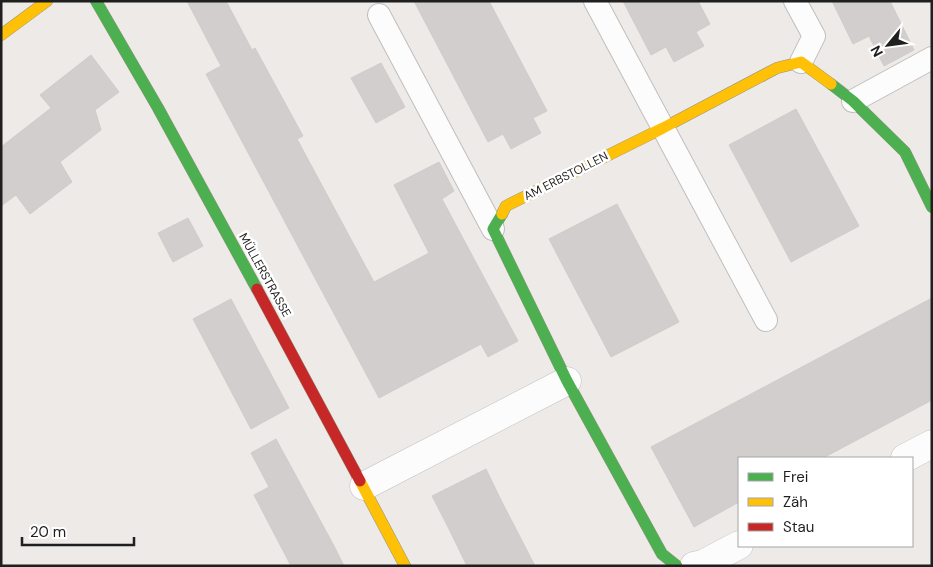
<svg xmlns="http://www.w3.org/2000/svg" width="933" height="567" font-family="'DM Sans',sans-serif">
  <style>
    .building { fill: #d2cecd; stroke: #d0ccca }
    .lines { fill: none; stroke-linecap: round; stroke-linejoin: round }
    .lane-casing { stroke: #c0bfbe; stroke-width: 24 }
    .street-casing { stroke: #c0bfbe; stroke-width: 29 }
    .fast-casing { stroke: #969481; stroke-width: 12 }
    .slow-casing { stroke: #969481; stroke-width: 12 }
    .jam-casing { stroke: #969481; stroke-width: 12 }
    .lane { stroke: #fcfcfc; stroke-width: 22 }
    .street { stroke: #fcfcfc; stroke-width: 28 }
    .fast { stroke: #4caf50; stroke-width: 11 }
    .slow { stroke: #ffc107; stroke-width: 11 }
    .jam { stroke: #c62828; stroke-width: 11 }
    .labels { text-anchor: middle; stroke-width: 5; stroke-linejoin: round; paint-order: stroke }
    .street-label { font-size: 12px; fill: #1f1f1f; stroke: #fff }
  </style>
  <rect width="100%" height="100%" fill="#edeae8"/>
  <g class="building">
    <path d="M 187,1 L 226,1 L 252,50 L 255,48 L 303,136 L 297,139 L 374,282 L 429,253 L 394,185 L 439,162 L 454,191 L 442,199 L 518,341 L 488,357 L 481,344 L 379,398 L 206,74 L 221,66 Z"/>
    <path d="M 414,1 L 489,1 L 547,111 L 533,118 L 541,133 L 511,149 L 503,134 L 488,142 Z"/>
    <path d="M 623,1 L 698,1 L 710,24 L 696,32 L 704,46 L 674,62 L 666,47 L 651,55 Z"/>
    <path d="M 832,1 L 890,1 L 914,50 L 884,66 L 869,36 L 853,44 Z"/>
    <path d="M 91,55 L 119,92 L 95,110 L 101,130 L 60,162 L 72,182 L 30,214 L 16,195 L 1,206 L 1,147 L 51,108 L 40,95 Z"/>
    <path d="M 381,63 L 405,107 L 376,123 L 351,78 Z"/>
    <path d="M 796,109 L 859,226 L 791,262 L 729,145 Z"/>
    <path d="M 617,204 L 679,322 L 611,357 L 549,239 Z"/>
    <path d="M 188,218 L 203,246 L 173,262 L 158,233 Z"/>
    <path d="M 932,298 L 932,400 L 823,458 L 739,458 L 739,502 L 694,527 L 651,447 Z"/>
    <path d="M 231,299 L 289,408 L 251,429 L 193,319 Z"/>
    <path d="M 276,439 L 333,544 L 344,566 L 291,566 L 254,495 L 269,487 L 251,453 Z"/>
    <path d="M 486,469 L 501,500 L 535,566 L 467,566 L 448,527 L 432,496 Z"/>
  </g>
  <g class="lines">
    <g class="lane-casing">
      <g id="lane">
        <path d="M 595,1 L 766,320"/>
        <path d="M 795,1 L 814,36 L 801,62"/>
        <path d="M 379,15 L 493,229"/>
        <path d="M 853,101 L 932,58"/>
      </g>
    </g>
    <g class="street-casing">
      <g id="street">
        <path d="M 905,458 L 932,444"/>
        <path d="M 364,486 L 567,381"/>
        <path d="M 694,566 L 703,564 L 739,545"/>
      </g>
    </g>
    <g class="fast-casing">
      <g id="fast">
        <path d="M 96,1 L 158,108 L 257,289"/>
        <path d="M 831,84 L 853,101 L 905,152 L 932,207"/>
        <path d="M 502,214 L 493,229 L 567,381 L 662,554 L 677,566"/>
      </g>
    </g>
    <g class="slow-casing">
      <g id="slow">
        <path d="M 1,35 L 47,1"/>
        <path d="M 502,214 L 506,206 L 663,128 L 777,68 L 801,62 L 831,84"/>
        <path d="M 360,481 L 405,566"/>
      </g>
    </g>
    <g class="jam-casing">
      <path id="jam" d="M 257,289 L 360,481"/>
    </g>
    <use href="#lane" class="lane"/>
    <use href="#street" class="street"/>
    <use href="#fast" class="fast"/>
    <use href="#slow" class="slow"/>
    <use href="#jam" class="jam"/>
  </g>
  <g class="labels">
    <g class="street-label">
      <text transform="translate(566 176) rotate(-27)" y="4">AM ERBSTOLLEN</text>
      <text transform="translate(265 275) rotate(61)" y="4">MÜLLERSTRASSE</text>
    </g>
  </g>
  <rect width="933" height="567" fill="none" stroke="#1f1f1f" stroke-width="5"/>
  <rect x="738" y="457" width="175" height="90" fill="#ffffff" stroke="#a5a5a5"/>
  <rect x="748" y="473" width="25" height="8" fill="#4caf50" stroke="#a5a5a5"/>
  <text x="783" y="482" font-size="15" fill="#1f1f1f">Frei</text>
  <rect x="748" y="498" width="25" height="8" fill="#ffc107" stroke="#a5a5a5"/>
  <text x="783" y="507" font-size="15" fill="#1f1f1f">Zäh</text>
  <rect x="748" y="523" width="25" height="8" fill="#c62828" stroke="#a5a5a5"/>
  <text x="783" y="532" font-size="15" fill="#1f1f1f">Stau</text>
  <g transform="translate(888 45) rotate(241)" stroke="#ffffff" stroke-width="4" paint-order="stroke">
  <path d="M0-4L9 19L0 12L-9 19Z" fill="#1f1f1f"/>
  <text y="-8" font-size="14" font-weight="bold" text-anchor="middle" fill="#1f1f1f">N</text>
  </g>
  <path d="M22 537v8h112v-8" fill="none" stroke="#1f1f1f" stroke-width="2.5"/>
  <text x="30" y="537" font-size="15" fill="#1f1f1f" stroke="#ffffff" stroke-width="4" paint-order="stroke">20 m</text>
</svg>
